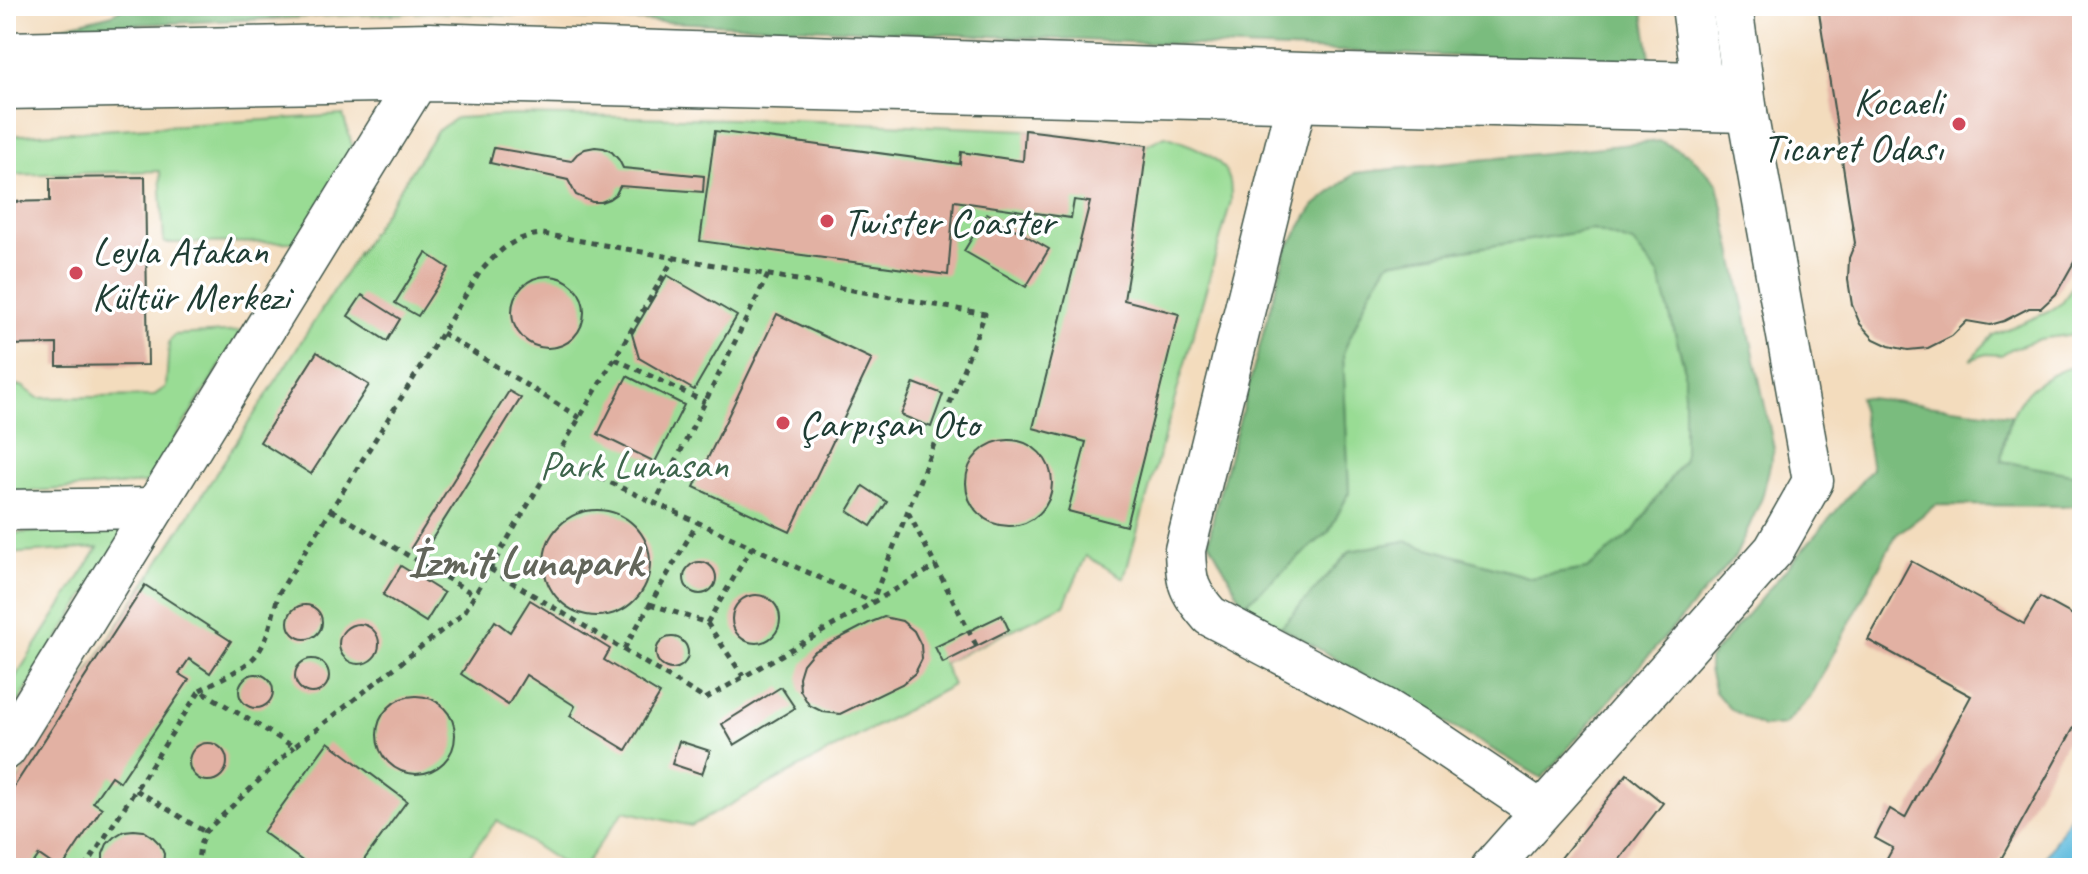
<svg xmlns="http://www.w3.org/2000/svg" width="2088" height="874" font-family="Caveat,sans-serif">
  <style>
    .green { fill: #99dc94; stroke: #5c8c64; stroke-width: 2 }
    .forest { fill: #7abc7e; stroke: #4c7c59; stroke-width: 2 }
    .water { fill: #60bcde; stroke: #407c89; stroke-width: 2 }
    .building { fill: #e2b1a3 }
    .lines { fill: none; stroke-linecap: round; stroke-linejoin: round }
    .minor-casing { stroke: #3f5549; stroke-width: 43 }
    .path { stroke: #3f5549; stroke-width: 5; stroke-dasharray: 6 6; stroke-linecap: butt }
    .minor { stroke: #fff; stroke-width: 40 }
    .poi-dot { fill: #d1495b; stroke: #fff; stroke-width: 3 }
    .labels { text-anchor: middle; stroke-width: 7; stroke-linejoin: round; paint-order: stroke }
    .poi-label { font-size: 40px; fill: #1f3d34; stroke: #fff; text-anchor: start }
    .park-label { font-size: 40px; fill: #3e654c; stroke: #fff }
    .quarter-label { font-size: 44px; font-weight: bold; fill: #63665b; stroke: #fff }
  </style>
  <rect width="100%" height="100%" fill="#fff"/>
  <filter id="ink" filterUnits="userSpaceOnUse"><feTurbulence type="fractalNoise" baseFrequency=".0125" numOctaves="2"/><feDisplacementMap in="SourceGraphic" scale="16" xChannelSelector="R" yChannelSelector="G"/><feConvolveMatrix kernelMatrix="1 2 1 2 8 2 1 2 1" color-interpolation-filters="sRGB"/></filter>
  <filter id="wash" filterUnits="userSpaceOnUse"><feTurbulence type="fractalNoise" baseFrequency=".006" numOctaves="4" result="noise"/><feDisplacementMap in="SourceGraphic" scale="32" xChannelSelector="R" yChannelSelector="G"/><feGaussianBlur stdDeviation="1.8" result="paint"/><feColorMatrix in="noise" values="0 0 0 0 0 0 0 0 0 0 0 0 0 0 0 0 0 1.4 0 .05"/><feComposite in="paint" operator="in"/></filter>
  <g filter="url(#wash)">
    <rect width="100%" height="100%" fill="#f3dcbd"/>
    <g class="green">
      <path d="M 343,115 L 353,148 L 297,242 L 164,243 L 160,171 L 6,175 L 6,136 Z"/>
      <path d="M 516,115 L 792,120 L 1025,130 L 1147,145 L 1165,136 C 1188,144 1224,155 1230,182 C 1231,188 1231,196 1231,201 L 1124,578 L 1086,556 L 1064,605 L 943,663 L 953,685 L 691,826 L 624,811 L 582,868 L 569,868 L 497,820 L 460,868 L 6,868 L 6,799 L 437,131 L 456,118 Z"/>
      <path d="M 1593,230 L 1633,243 L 1659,275 L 1684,366 L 1684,459 L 1633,532 L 1587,569 L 1531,578 L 1405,541 L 1350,551 L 1281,627 L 1244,605 L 1329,531 L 1349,493 L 1343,353 L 1369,294 L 1389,262 Z"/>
      <path d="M 2082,270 L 2082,333 L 2040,339 L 2011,349 L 2001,355 L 1986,354 L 1970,360 L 1993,335 L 2048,312 L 2063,302 Z"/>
      <path d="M 242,331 L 147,483 L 6,493 L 6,386 L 22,386 L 38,398 L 153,396 L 166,387 L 169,342 L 174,335 Z"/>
      <path d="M 2082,364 L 2082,476 L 2001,461 C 2007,407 2027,378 2082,364 Z"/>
      <path d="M 129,525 L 6,722 L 6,692 L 98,548 L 6,554 L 6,534 Z"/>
    </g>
    <g class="forest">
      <path d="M 125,6 L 1642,6 L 1650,58 L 1633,64 L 434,12 L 56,28 L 113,14 Z"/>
      <path d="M 1660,141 L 1690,155 L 1718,184 L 1774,449 L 1762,498 L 1735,557 L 1542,778 L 1281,627 L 1350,551 L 1405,541 L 1531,578 L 1587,569 L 1633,532 L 1684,459 L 1684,366 L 1659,275 L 1633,243 L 1593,230 L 1389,262 L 1369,294 L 1343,353 L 1349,493 L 1329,531 L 1244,605 L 1209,541 L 1214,513 L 1286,250 L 1314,206 L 1355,173 Z"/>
      <path d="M 1859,397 L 2011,415 L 2004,438 L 2001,461 L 2082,476 L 2082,506 L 1936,505 L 1896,535 L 1810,698 L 1784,725 L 1763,727 L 1729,708 L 1715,692 L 1709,670 L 1709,659 L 1872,469 Z"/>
    </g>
    <path class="water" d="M 2082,794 L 2082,868 L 2040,868 Z"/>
    <g id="blocks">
      <g class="building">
        <path d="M 1818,6 L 2082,6 L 2082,248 L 2056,294 L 2041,308 L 2029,308 L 2004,321 L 1990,325 L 1967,321 L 1952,336 L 1928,348 L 1908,350 L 1889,346 L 1874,339 L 1860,324 L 1852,305 L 1848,280 L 1849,258 L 1855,243 Z"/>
        <path d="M 1025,130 L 1147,145 L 1139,208 L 1124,300 L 1179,314 L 1126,526 L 1068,511 L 1086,442 L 1033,428 L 1090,202 L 1074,200 L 1071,218 L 954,201 L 948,275 L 700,241 L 715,131 L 960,164 L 961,152 L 1023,161 Z"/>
        <path d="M 595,147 L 604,148 L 612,152 L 619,160 L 623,168 L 704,176 L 703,192 L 620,186 L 616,194 L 609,199 L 601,202 L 592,202 L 576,195 L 568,180 L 490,163 L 494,148 L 571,161 L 577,154 L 585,149 Z"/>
        <path d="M 145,177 L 148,365 L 57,366 L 57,344 L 6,345 L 6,202 L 50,201 L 50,178 Z"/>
        <path d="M 987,213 L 1049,249 L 1026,287 L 964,251 Z"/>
        <path d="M 426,253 L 449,268 L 418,316 L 395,303 Z"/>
        <path d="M 667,275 L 737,316 L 694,390 L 639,358 L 632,334 Z"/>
        <circle cx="548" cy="312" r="36"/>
        <path d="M 362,295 L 400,319 L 387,341 L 348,316 Z"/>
        <path d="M 777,314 L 872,359 L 790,532 L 694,487 Z"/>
        <path d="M 317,352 L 369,385 L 311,474 L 260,442 Z"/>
        <path d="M 627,376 L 684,405 L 655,462 L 598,434 Z"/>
        <path d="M 914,383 L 943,394 L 931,427 L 901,415 Z"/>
        <path d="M 509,391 L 521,398 L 422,555 L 411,548 Z"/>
        <circle cx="1009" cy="483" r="43"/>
        <path d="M 863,486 L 887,502 L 871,526 L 848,511 Z"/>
        <circle cx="597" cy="563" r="53"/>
        <path d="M 1911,561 L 2024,624 L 2040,597 L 2082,620 L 2082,713 L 1996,868 L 1882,868 L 1893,848 L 1875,838 L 1890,809 L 1905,818 L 1971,696 L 1868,640 Z"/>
        <circle cx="700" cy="578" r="16"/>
        <path d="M 401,566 L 444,593 L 426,622 L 383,595 Z"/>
        <path d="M 145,585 L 231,641 L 210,673 L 189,659 L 179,674 L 189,680 L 120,782 L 111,776 L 93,802 L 102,808 L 62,868 L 58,868 L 39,855 L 30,868 L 6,868 L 6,799 Z"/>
        <circle cx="756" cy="619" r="24"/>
        <path d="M 530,600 L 610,649 L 604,660 L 660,694 L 626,750 L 570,716 L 575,706 L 526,675 L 508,705 L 461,674 L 495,621 L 510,632 Z"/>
        <circle cx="305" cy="622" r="17"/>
        <path d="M 1002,615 L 1009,630 L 943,663 L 935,647 Z"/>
        <path d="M 884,617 L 902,621 L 914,631 L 921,645 L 922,659 L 915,673 L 902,684 L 840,714 L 823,712 L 809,705 L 800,690 L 799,677 L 803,664 L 813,652 L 869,623 Z"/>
        <circle cx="359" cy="644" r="20"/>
        <circle cx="672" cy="653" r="16"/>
        <circle cx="312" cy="676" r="17"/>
        <circle cx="256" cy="691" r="17"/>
        <path d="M 781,687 L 795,708 L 734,745 L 722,724 Z"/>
        <circle cx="416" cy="735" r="39"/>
        <path d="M 679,741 L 710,751 L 702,774 L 672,764 Z"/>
        <path d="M 328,742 L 407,801 L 358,868 L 312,868 L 263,832 Z"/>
        <circle cx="208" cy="762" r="19"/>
        <path d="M 1627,774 L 1663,803 L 1613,868 L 1563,868 L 1557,863 Z"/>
        <path d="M 134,830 L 144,831 L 153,837 L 160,844 L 164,854 L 163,868 L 103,868 L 103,854 L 107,844 L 114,837 L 124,831 Z"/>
      </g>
    </g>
  </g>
  <g filter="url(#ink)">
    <use href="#blocks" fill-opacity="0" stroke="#3f5549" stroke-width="2"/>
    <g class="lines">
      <g class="minor-casing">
        <g id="minor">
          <path d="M 1692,6 L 1705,105"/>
          <path d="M 6,52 L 429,43 L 1303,73 L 1702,82 L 1744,88"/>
          <path d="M 1302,79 L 1185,550 C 1186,583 1188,591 1210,616 L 1386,709 L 1428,735 L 1541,811"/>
          <path d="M 6,89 L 436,81 L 1747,112"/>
          <path d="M 6,510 L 154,508"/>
          <path d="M 6,749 L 428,64"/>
          <path d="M 1491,868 L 1774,550 L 1813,481 L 1747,112 L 1732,6"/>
        </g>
      </g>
      <g class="path">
        <path d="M 768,275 L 655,503 L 871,601"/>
        <path d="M 442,333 L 580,418"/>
        <path d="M 615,359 L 705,402"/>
        <path d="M 556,458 L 655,503"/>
        <path d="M 331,510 L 475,595"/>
        <path d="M 908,512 L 977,647"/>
        <path d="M 490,569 L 705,699 L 936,566"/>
        <path d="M 650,604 L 707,623 L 743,676"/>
        <path d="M 707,623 L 752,547"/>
        <path d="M 624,649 L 698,522"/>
        <path d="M 200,690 C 216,681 235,673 249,662 C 269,647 272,614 279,593 L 480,272 C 499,251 513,236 543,234 L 985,314 L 872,602"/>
        <path d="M 136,790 L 205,832"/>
        <path d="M 85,868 L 200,690 L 294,747 L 464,613 L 674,258"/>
        <path d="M 197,868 L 200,845 L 205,832 L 294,747"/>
      </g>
      <use href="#minor" class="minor"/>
    </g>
  </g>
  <g class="poi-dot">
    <circle cx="1959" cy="124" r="8"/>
    <circle cx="827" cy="221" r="8"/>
    <circle cx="76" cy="273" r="8"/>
    <circle cx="783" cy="423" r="8"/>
  </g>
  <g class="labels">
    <g class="poi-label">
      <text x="1943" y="115" text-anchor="end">Kocaeli<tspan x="1943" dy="46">Ticaret Odası</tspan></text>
      <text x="843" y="235">Twister Coaster</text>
      <text x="92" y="264">Leyla Atakan<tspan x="92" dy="46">Kültür Merkezi</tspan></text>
      <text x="799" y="437">Çarpışan Oto</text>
    </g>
    <g class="park-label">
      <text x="634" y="478">Park Lunasan</text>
    </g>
    <g class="quarter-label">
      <text x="525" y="576">İzmit Lunapark</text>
    </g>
  </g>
  <rect width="2088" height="874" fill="none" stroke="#fff" stroke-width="32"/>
</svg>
